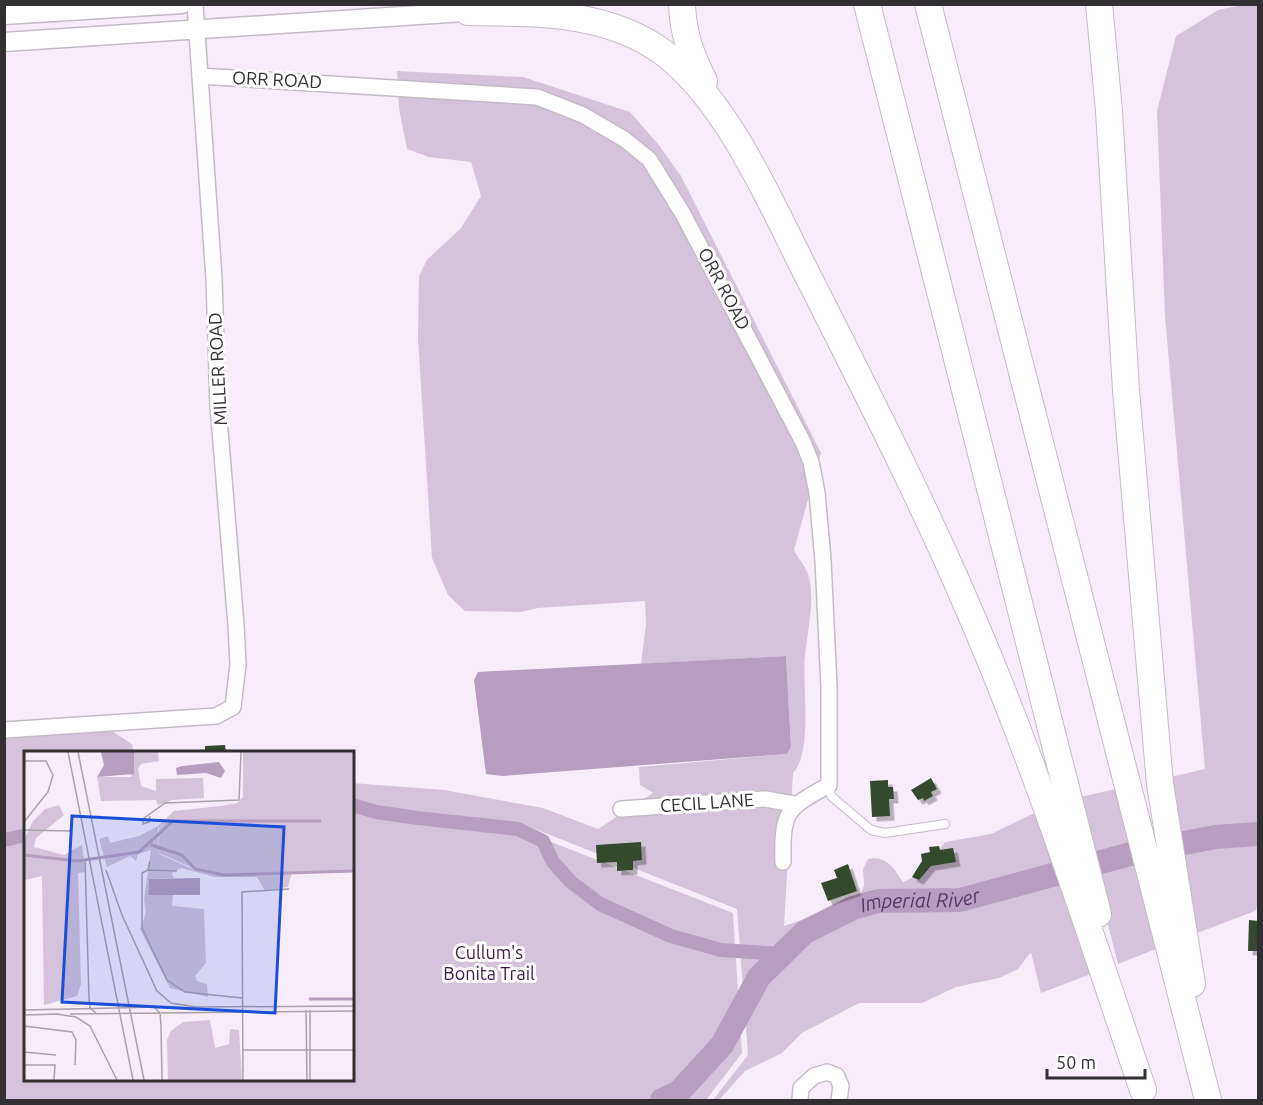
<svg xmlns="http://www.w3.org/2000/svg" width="1263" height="1105" font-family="Ubuntu,sans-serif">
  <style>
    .green { fill: #d4c3da }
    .water { fill: #b79ebe }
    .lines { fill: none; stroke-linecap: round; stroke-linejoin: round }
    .canal { stroke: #b79ebe; stroke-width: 14 }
    .river { stroke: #b79ebe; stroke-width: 24 }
    .building { fill: #344a2d; filter: url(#shadow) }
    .service-casing { stroke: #c4bbc7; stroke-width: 10 }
    .minor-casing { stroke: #c4bbc7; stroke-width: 18 }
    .tertiary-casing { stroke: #c4bbc7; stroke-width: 21 }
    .motorway-casing { stroke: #c4bbc7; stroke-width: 28 }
    .service { stroke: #fff; stroke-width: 8 }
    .minor { stroke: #fff; stroke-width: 15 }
    .tertiary { stroke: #fff; stroke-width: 18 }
    .motorway { stroke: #fff; stroke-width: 26 }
    .labels { text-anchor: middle; stroke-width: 6; stroke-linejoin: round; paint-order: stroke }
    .street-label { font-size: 18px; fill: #322f33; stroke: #fefefe }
    .park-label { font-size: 18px; fill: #3c1b46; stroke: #fefefe }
    .water-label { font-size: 20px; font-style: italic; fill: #593764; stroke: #fefefe }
    .inset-river { fill: none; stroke: #b79ebe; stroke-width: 3 }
    .inset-road { fill: none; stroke: #a8a1aa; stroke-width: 1.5 }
    .view { fill: #1d4ed8; fill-opacity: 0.15; stroke: #1d4ed8; stroke-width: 3 }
    .inset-edge { fill: none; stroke: #322f33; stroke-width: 3 }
  </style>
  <defs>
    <filter id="shadow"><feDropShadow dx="4.5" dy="4.5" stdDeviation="0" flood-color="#0004"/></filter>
  </defs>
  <rect width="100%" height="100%" fill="#f7edfa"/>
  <g class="green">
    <path d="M 1242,5 L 1258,5 L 1258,906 L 1255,911 L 1192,935 L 1166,778 L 1205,769 L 1165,316 L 1157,111 L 1176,36 L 1218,10 Z"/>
    <path d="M 397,71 L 523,77 L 630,112 L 658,144 L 681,176 L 821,453 L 794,550 C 798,558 805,566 808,574 C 816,599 807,632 805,656 C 802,685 813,753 793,773 L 784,926 L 849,904 L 860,897 L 864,885 L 863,869 L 868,859 C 887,855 894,869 903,882 L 921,874 L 945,842 L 991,834 L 1039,811 L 1096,972 L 1041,993 L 1031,952 L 1018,969 L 999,978 L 956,987 L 922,1003 L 859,1003 L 802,1033 L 782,1053 L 745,1071 L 719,1100 L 713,1100 L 748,1055 L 737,909 L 520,823 L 377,806 L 353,799 L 352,783 L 444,790 L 543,808 L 598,829 L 653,793 L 640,785 L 639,767 L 787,754 L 791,747 L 786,656 L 641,664 L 646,624 L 645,601 L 538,608 L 520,612 L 465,611 L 448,595 L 432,558 L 418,338 L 419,276 L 427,260 L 461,228 L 481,196 L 471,162 L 429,157 L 407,149 L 399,108 Z"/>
    <path d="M 95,720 L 132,744 L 134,752 L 26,752 L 25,828 L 5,833 L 5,727 Z"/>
    <path d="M 1120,788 L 1161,947 L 1118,964 L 1076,798 Z"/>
    <path d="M 353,805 L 376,812 L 518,829 L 733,913 L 742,1053 L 706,1100 L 5,1100 L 4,840 L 25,835 L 26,1080 L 352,1080 Z"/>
  </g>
  <path class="water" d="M 786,656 L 791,747 L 787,754 L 502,776 L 486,774 L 474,680 L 478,672 Z"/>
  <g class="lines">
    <g class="canal">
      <path d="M 352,805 L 376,812 L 418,818 L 518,829 L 543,841 L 553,862 L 571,882 L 600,904 L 671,936 L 721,950 L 782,954"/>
      <path d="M 4,840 L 26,835"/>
    </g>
    <path class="river" id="s1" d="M 662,1100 L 678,1093 L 722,1045 L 759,977 L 805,932 L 853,908 L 878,901 L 960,900 L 1138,852 L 1215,837 L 1258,834"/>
  </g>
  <g class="building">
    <path d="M 225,745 L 226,752 L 205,752 L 205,746 Z"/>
    <path d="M 931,778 L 937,789 L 931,792 L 933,796 L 924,801 L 923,798 L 918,800 L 911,790 Z"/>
    <path d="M 888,780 L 888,787 L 893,787 L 894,799 L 889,799 L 890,816 L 872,817 L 870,781 Z"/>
    <path d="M 641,842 L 642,860 L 633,861 L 633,870 L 617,871 L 617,862 L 597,863 L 596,845 Z"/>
    <path d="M 939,846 L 940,850 L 953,848 L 956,862 L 931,866 L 919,880 L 912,877 L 922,861 L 921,854 L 930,852 L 929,847 Z"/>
    <path d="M 848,864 L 857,891 L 828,901 L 821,883 L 837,878 L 834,870 Z"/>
    <path d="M 1249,920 L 1258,921 L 1258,951 L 1248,951 Z"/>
  </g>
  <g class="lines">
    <g class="service-casing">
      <path id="service" d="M 829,785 L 831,796 L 871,830 L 885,833 L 945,824"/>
    </g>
    <g class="minor-casing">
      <g id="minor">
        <path d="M 200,76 L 537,97 L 583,115 L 624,139 L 649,159 L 683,214 L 803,442 L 811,462 L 817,493 L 823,560 L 829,687 L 829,785 C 786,809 782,811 783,862"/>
        <path d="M 4,730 L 216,716 L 233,707 L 238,664 L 236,625 L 218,406 L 214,279 L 195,4"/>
        <path d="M 621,809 L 765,799 L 794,804"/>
        <path d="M 800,1100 L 801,1088 L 814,1076 L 827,1072 L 837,1076 L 841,1086 L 839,1100"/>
      </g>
    </g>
    <g class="tertiary-casing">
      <g id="tertiary">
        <path d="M 4,15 L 182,4"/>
        <path d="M 4,42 L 480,11"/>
      </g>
    </g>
    <g class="motorway-casing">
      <g id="motorway">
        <path d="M 682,4 C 683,34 691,55 704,81"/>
        <path d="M 867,4 L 1098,914"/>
        <path d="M 928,4 L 1208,1100"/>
        <path d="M 1099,4 L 1109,111 L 1126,390 L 1160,784 L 1192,984"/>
        <path d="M 468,12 C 536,13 607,11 664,53 C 731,104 775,213 813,286 C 868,395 924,504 972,617 C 1038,770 1089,931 1143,1090"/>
      </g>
    </g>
    <use href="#service" class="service"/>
    <use href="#minor" class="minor"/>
    <use href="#tertiary" class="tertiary"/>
    <use href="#motorway" class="motorway"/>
  </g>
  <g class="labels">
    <g class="street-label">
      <text transform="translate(277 80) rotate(3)" y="6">ORR ROAD</text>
      <text transform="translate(724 289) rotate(62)" y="6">ORR ROAD</text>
      <text transform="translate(218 369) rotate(-93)" y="6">MILLER ROAD</text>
      <text transform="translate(707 803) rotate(-4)" y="6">CECIL LANE</text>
    </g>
    <g class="park-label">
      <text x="489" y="959">Cullum's<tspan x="489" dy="21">Bonita Trail</tspan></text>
    </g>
    <g class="water-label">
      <text dy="7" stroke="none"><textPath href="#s1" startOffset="346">Imperial River</textPath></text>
    </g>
  </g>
  <g transform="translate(24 751)">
    <rect width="330" height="330" fill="#f7edfa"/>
    <path d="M 110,1 L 134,1 L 135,10 L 117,13 L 114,18 L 117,35 L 132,40 L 132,28 L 179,27 L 180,47 L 149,49 L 134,54 L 132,49 L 77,50 L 73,26 L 107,26 ZM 219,1 L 330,1 L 330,121 L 200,124 L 171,118 L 135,102 L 135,78 L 150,60 L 197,55 L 213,52 L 219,46 ZM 35,54 L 40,64 L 12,87 L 10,96 L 40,104 L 58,94 L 61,121 L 54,122 L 57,233 L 53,245 L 20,254 L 18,125 L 0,129 L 0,89 L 9,70 L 21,58 ZM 153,57 L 134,78 L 135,103 L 170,119 L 200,125 L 268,121 L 264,136 L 241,140 L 233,126 L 191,126 L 157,117 L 148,122 L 150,127 L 125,128 L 124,144 L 149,144 L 148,155 L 180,158 L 182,212 L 171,225 L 173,230 L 183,233 L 184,246 L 146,237 L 116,178 L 122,162 L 120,148 L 127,99 L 114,103 L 112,110 L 106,105 L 83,116 L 75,88 L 84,85 L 86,92 L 115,85 L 134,75 ZM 186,269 L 191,297 L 205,293 L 206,278 L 215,279 L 218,329 L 144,329 L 143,289 L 147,280 L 159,271 Z" fill="#d4c3da"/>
    <path d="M 77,1 L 110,1 L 110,23 L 73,26 L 80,14 ZM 195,11 L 201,20 L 197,27 L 182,22 L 153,24 L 152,17 L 158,15 ZM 176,127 L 176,144 L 124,144 L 125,128 Z" fill="#b79ebe"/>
    <path class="inset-river" d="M 127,94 L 158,104 L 171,118 L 200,124 L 330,120M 0,104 L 53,110 L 115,101 L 149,70 L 297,70M 285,248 L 330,248"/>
    <path class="inset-road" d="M 44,1 L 109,329M 54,1 L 120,329M 0,10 L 22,10 L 29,24 L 24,41 L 0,71M 126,65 L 125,71 L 119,73 L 119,68 L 141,52 L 215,49 L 217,1M 0,79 L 47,80M 61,109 L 65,247 L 66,257 L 72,262M 126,110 L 124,119 L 118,122 L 118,177 L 143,229 L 161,241 L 218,247M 82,119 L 98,164 L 133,240 L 147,252 L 172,256M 124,119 L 153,120M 130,256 L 136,262 L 137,275 L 138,329M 172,256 L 330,255M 0,259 L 136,256M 282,259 L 283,329M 286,259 L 286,329M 137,262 L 330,260M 32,263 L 52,266 L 66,275 L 93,329M 46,263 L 136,262M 0,264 L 35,263M 0,275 L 48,281 L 52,289 L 51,314M 219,299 L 330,299M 0,301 L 32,304M 0,314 L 31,314 L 30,329M 219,329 L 218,141 L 265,138"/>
    <path class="view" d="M 48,65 L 260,76 L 251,262 L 38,251 Z"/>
    <rect width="330" height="330" class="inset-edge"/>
  </g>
  <rect width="1263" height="1105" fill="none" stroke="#322f33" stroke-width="12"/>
  <path d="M1047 1069v9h98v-9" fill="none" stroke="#322f33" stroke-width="3"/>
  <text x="1056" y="1069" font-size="18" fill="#322f33" stroke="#fefefe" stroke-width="4.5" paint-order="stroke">50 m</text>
</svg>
